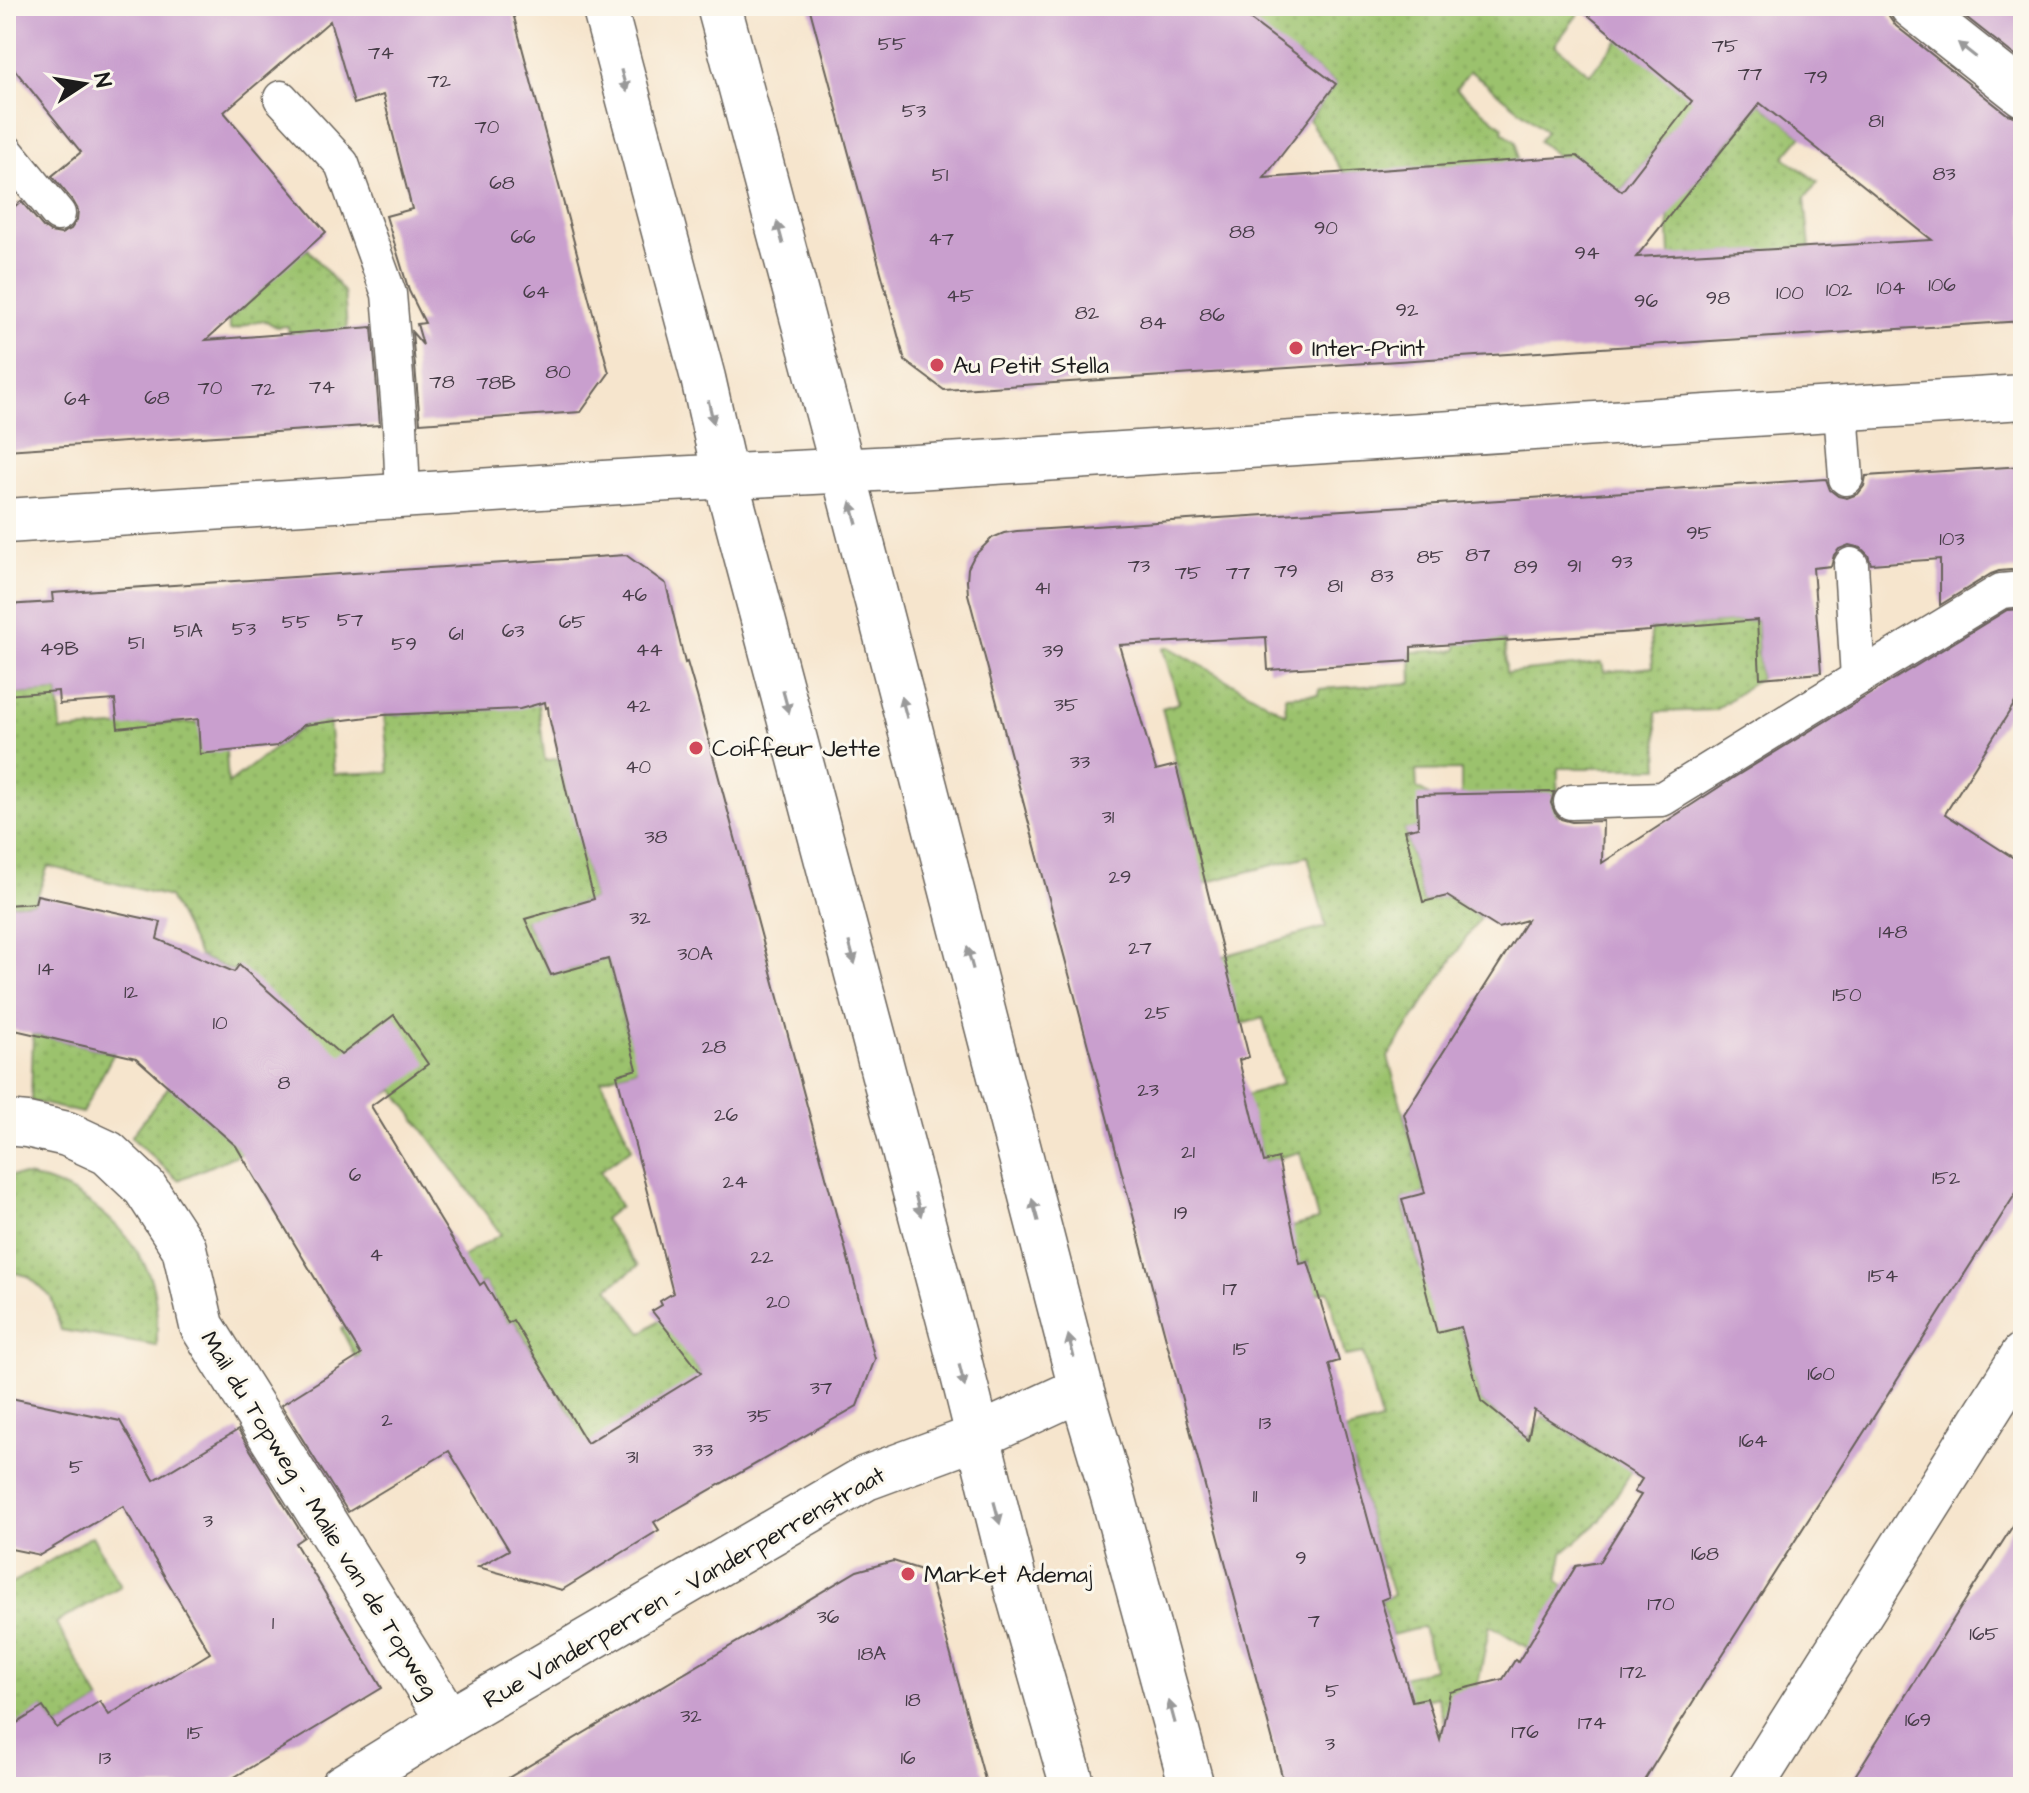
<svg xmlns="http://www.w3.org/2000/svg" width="2029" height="1793" font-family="'Architects Daughter',sans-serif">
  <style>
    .grass { fill: url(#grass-dots); stroke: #5c6f44; stroke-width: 2 }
    .building { fill: #c99fce; fill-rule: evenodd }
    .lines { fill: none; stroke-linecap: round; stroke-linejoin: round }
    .service-casing { stroke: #68625a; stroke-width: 37 }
    .minor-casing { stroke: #68625a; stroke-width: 47 }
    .tertiary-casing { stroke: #68625a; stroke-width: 47 }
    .service { stroke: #fff; stroke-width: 34 }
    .minor { stroke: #fff; stroke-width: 44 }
    .tertiary { stroke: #fff; stroke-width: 44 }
    .oneway { fill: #999 }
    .poi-dot { fill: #d1495b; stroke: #fbf7ec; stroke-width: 3 }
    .labels { text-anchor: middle; stroke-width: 6; stroke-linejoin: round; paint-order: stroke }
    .number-label { font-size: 20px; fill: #473d48 }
    .poi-label { font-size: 24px; fill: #1c1c1c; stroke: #fbf7ec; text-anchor: start }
    .street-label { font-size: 24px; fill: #1c1c1c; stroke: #fbf7ec }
  </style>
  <defs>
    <pattern id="grass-dots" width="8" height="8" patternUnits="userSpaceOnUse" patternTransform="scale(2)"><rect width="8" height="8" fill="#9bc26d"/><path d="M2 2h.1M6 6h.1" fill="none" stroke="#85a65e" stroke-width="1.8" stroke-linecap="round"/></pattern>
  </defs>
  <rect width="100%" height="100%" fill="#fbf7ec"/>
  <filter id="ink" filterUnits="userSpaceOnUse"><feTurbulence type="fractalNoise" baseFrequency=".0125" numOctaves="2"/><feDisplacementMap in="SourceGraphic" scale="16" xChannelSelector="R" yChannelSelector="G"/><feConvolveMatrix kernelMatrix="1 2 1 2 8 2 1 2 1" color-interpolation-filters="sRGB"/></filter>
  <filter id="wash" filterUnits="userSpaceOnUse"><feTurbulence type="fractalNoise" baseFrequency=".006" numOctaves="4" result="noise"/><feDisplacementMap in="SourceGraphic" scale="32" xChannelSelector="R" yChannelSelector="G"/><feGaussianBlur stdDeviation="1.8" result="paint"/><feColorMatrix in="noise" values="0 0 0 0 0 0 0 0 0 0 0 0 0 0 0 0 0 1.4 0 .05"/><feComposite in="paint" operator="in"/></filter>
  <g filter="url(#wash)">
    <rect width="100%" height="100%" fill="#f6e5cd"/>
    <g class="grass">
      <path d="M 1235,6 L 1584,6 L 1555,45 L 1590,74 L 1618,40 L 1728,60 L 1613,201 L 1539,141 L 1546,131 L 1470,71 L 1456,89 L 1503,127 L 1502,131 L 1516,142 L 1519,181 L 1386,238 L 1309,120 L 1336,84 L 1297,55 L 1253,36 Z"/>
      <path d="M 1760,103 L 1802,136 L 1784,157 L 1818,182 L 1805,198 L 1810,248 L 1670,256 L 1668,211 L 1717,157 Z"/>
      <path d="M 308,249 L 344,292 L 348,341 L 289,334 L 288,326 L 276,327 C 257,312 249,328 230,330 L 229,302 Z"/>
      <path d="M 1757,620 L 1760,678 L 1715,710 L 1656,712 L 1659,768 L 1558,768 L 1557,869 L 1461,794 L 1461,770 L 1416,771 L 1417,788 L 1462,814 L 1405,831 L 1423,902 L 1447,896 L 1480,917 L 1388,1057 L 1425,1193 L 1402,1200 L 1419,1267 L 1451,1291 L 1481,1401 L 1528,1439 L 1544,1416 L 1601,1453 L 1622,1421 L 1631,1472 L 1600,1521 L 1563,1553 L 1558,1581 L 1564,1586 L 1538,1654 L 1490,1625 L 1462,1762 L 1371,1747 L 1445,1727 L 1437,1696 L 1409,1703 L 1403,1677 L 1434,1669 L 1423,1627 L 1392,1635 L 1381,1600 L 1393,1595 L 1384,1566 L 1381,1567 L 1345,1431 L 1381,1421 L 1363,1353 L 1345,1356 L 1328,1291 L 1301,1297 L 1299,1290 L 1315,1286 L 1308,1262 L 1293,1266 L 1238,1241 L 1318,1220 L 1300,1152 L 1264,1162 L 1246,1095 L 1282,1084 L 1263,1018 L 1238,1025 L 1220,957 L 1326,927 L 1308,856 L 1200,884 L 1184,829 L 1192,826 L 1162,708 L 1179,703 L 1163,649 L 1169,647 L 1286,714 L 1285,696 L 1318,694 L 1319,689 L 1412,683 L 1411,652 L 1457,650 L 1457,637 L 1505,641 L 1506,673 L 1602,663 L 1604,672 L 1653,667 L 1650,629 Z"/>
      <path d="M 58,691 L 61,731 L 166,723 L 198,723 L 226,751 L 228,784 L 328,707 L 334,774 L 389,772 L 384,715 L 489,710 L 538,703 L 545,761 L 559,758 L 594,899 L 525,920 L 551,975 L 608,959 L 626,1029 L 643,1067 L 601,1080 L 632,1148 L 600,1171 L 620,1206 L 604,1219 L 638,1266 L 608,1288 L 642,1333 L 674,1309 L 696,1366 L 713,1396 L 578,1449 L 568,1432 L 577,1425 L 560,1395 L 552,1399 L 529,1359 L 535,1355 L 514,1320 L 508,1323 L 484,1282 L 356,1358 L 341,1329 L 501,1234 L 394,1090 L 362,1108 L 238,966 L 234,971 L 200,957 L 169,897 L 48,866 L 35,903 L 6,905 L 6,695 Z"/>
      <path d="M 33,1034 L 114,1053 L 82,1113 L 31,1101 Z"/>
      <path d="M 169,1086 L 244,1152 L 178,1180 L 131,1137 Z"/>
      <path d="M 6,1175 C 14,1176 23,1175 31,1177 C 80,1188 128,1226 148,1272 C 158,1295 157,1322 157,1346 L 61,1330 L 51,1297 L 28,1276 L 6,1271 Z"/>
      <path d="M 92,1536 L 121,1586 L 56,1623 L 100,1701 L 57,1728 L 43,1708 L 6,1730 L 6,1587 Z"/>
    </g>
    <g id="blocks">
      <g class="building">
        <path d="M 6,6 L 511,6 L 609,373 L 581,412 L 420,423 L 412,332 L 423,345 L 417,324 L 425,323 L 409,291 L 386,216 L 412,209 L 383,95 L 354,104 L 330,21 L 224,112 L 326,232 L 206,340 L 372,327 L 380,425 L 6,450 L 6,214 L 21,201 L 43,227 L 50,232 L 61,234 L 71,229 L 77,220 L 78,210 L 73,201 L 52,176 L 81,152 L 6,59 Z"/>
        <path d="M 809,6 L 1232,6 L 1336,84 L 1264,178 L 1577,156 L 1622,191 L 1692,101 L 1577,6 L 1888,6 L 1889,16 L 1896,26 L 2007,114 L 2023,118 L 2023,321 L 944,390 L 905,361 ZM 1760,103 L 1932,240 L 1636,257 Z"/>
        <path d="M 1952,6 L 2023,6 L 2023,62 Z"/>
        <path d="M 2023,466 L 2023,569 L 1999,571 L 1991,574 L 1940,605 L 1940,559 L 1871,564 L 1868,555 L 1861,548 L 1849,545 L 1839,549 L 1834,555 L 1831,566 L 1813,568 L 1821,673 L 1760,678 L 1757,620 L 1650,629 L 1650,631 L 1411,647 L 1411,661 L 1268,670 L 1266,637 L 1119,645 L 1156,770 L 1176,765 L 1249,1057 L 1239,1060 L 1264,1162 L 1278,1158 L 1300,1264 L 1308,1262 L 1339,1361 L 1329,1364 L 1354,1463 L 1353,1463 L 1389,1597 L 1381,1600 L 1412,1701 L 1427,1698 L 1440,1740 L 1450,1692 L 1503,1679 L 1515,1660 L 1518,1662 L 1576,1566 L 1599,1562 L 1641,1495 L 1634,1492 L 1642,1479 L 1534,1410 L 1528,1439 L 1481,1401 L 1461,1327 L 1437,1333 L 1402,1199 L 1425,1193 L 1404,1114 L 1527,920 L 1498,928 L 1447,896 L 1423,902 L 1405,830 L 1418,827 L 1417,795 L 1554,792 L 1551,803 L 1555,813 L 1561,819 L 1572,822 L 1603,821 L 1602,863 L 1733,778 L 2007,610 L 2023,609 L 2023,690 L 1945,814 L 2023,864 L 2023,1182 L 1709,1676 L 1640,1787 L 1285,1787 L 968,594 L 967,581 L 968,568 L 974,556 L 992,538 L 1004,533 L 1017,531 L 1826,479 L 1830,490 L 1838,496 L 1847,498 L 1858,494 L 1864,486 L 1866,476 Z"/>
        <path d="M 626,555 L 666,584 L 685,663 L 687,662 L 697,696 L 875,1359 L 857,1406 L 654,1522 L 659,1530 L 562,1590 L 478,1567 L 509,1550 L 449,1451 L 348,1512 L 281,1405 L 361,1355 L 236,1146 L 136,1058 L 6,1028 L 6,905 L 35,903 L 37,895 L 161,922 L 157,939 L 234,972 L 239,965 L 341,1055 L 394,1015 L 428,1064 L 371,1106 L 480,1285 L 484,1282 L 508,1323 L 513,1320 L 587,1443 L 701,1373 L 652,1311 L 662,1305 L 660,1301 L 673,1293 L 617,1075 L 637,1069 L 608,959 L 551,975 L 525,919 L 594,899 L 572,815 L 549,717 L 548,707 L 546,708 L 545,702 L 520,709 L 384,715 L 304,725 L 277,746 L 200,754 L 198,719 L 118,728 L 115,700 L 59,704 L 58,691 L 6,695 L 6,605 L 53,602 L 52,593 Z"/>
        <path d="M 6,1397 L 120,1421 L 154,1480 L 238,1430 L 304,1537 L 295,1543 L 382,1688 L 218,1787 L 6,1787 L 6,1730 L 43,1707 L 57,1728 L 100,1701 L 109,1715 L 210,1653 L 123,1506 L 40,1555 L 6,1548 Z"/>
        <path d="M 2023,1510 L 2023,1787 L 1848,1787 L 1973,1588 Z"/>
        <path d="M 893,1561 L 928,1572 L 987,1787 L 493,1787 L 857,1571 Z"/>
      </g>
    </g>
  </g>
  <g filter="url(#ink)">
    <use href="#blocks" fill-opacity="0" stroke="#68625a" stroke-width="2"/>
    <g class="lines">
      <g class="service-casing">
        <g id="service">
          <path d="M 281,98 L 342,164 L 389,294 L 400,424 L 403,496"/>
          <path d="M 6,151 L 58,214"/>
          <path d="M 1841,410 L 1846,478"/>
          <path d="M 1851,565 L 1858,678 L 2001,591 L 2023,589"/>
          <path d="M 1571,802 L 1662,799 L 1858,678"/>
        </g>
      </g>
      <g class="minor-casing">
        <g id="minor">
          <path d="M 1912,6 L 2023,94"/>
          <path d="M 6,521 L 651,480 L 915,467 L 2023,397"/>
          <path d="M 6,1123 L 27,1125 L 67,1134 L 108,1153 L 145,1188 L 184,1248 L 202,1326 L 449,1721"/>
          <path d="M 342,1787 L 449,1721 L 866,1478 L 977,1437 L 1081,1389"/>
          <path d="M 1751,1787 L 2023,1355"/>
        </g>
      </g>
      <g class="tertiary-casing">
        <g id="tertiary">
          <path d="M 604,6 L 703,378 L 725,476 L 956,1347 L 1014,1580 L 1073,1787"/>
          <path d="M 719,6 L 843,470 L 1081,1389 L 1113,1496 L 1192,1787"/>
        </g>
      </g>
      <use href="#service" class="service"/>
      <use href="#minor" class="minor"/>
      <use href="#tertiary" class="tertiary"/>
    </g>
    <defs><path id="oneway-solid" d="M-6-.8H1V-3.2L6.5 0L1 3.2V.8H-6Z" transform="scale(2)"/></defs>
    <g class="oneway">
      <use href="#oneway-solid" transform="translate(1967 50) rotate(-142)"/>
      <use href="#oneway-solid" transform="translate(624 81) rotate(75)"/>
      <use href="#oneway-solid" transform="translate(780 233) rotate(-105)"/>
      <use href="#oneway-solid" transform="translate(711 412) rotate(77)"/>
      <use href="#oneway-solid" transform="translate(854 513) rotate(-105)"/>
      <use href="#oneway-solid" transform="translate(786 702) rotate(75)"/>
      <use href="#oneway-solid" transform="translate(904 707) rotate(-105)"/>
      <use href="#oneway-solid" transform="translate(852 953) rotate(75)"/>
      <use href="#oneway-solid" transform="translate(970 958) rotate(-105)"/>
      <use href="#oneway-solid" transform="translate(918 1205) rotate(75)"/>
      <use href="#oneway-solid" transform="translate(1035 1210) rotate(-105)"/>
      <use href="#oneway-solid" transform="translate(1071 1346) rotate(-104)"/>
      <use href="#oneway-solid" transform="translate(962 1376) rotate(76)"/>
      <use href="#oneway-solid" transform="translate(997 1513) rotate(75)"/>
      <use href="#oneway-solid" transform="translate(1172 1712) rotate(-105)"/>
    </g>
  </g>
  <g class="poi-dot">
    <circle cx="1296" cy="348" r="8"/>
    <circle cx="937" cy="365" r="8"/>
    <circle cx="696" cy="748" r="8"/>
    <circle cx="908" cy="1574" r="8"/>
  </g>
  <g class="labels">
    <g class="number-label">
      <text x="892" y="50">55</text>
      <text x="1725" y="52">75</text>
      <text x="381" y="59">74</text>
      <text x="1750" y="80">77</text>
      <text x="1816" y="83">79</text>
      <text x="439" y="87">72</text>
      <text x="914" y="117">53</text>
      <text x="1876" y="127">81</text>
      <text x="487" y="133">70</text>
      <text x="1944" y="180">83</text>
      <text x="940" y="181">51</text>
      <text x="502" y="189">68</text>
      <text x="1326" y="234">90</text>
      <text x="1242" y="238">88</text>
      <text x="523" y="243">66</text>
      <text x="941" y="245">47</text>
      <text x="1587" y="259">94</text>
      <text x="1942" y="291">106</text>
      <text x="1891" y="294">104</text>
      <text x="1839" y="296">102</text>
      <text x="536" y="298">64</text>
      <text x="1790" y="299">100</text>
      <text x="960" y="302">45</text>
      <text x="1718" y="304">98</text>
      <text x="1646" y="307">96</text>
      <text x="1407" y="316">92</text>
      <text x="1087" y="319">82</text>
      <text x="1212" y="321">86</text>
      <text x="1153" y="329">84</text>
      <text x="558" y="378">80</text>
      <text x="442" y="388">78</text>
      <text x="496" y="389">78B</text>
      <text x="322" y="393">74</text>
      <text x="210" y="394">70</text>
      <text x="263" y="395">72</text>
      <text x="157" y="404">68</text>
      <text x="77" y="405">64</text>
      <text x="1699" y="539">95</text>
      <text x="1952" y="545">103</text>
      <text x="1478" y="561">87</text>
      <text x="1430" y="563">85</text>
      <text x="1622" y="568">93</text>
      <text x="1139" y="572">73</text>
      <text x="1574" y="572">91</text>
      <text x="1526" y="573">89</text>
      <text x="1286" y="577">79</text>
      <text x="1188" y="579">75</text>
      <text x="1238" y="579">77</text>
      <text x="1382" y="582">83</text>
      <text x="1335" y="592">81</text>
      <text x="1042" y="594">41</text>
      <text x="634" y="601">46</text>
      <text x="350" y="626">57</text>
      <text x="296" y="628">55</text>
      <text x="572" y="628">65</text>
      <text x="244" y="635">53</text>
      <text x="188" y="637">51A</text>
      <text x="513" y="637">63</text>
      <text x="456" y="640">61</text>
      <text x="136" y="649">51</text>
      <text x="404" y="650">59</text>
      <text x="59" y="655">49B</text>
      <text x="649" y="656">44</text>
      <text x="1053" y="657">39</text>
      <text x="1066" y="711">35</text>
      <text x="638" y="712">42</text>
      <text x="1080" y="768">33</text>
      <text x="638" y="773">40</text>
      <text x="1108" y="823">31</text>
      <text x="656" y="843">38</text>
      <text x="1120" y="883">29</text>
      <text x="640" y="924">32</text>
      <text x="1893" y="938">148</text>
      <text x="1140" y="954">27</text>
      <text x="695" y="960">30A</text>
      <text x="46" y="975">14</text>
      <text x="131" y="998">12</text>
      <text x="1847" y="1001">150</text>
      <text x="1157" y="1019">25</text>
      <text x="220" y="1029">10</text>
      <text x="714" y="1053">28</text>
      <text x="284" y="1089">8</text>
      <text x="1148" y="1096">23</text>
      <text x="726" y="1121">26</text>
      <text x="1188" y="1158">21</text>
      <text x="355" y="1181">6</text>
      <text x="1946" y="1184">152</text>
      <text x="735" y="1188">24</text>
      <text x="1181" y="1219">19</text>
      <text x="376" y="1261">4</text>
      <text x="762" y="1263">22</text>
      <text x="1883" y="1282">154</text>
      <text x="1230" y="1295">17</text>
      <text x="778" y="1308">20</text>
      <text x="1241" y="1355">15</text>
      <text x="1821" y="1380">160</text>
      <text x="821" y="1394">37</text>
      <text x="759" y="1422">35</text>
      <text x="387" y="1426">2</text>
      <text x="1265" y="1429">13</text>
      <text x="1753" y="1447">164</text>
      <text x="703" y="1456">33</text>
      <text x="632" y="1463">31</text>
      <text x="76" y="1473">5</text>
      <text x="1255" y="1502">11</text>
      <text x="208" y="1527">3</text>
      <text x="1705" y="1560">168</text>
      <text x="1301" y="1564">9</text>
      <text x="1661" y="1610">170</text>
      <text x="828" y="1623">36</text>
      <text x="1314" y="1627">7</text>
      <text x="273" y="1629">1</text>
      <text x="1984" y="1640">165</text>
      <text x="872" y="1660">18A</text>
      <text x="1633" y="1678">172</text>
      <text x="1332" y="1697">5</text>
      <text x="913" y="1706">18</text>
      <text x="691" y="1722">32</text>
      <text x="1918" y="1726">169</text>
      <text x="1592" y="1729">174</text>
      <text x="1525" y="1738">176</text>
      <text x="195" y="1739">15</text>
      <text x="1330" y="1750">3</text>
      <text x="105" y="1764">13</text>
      <text x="908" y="1764">16</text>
    </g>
    <g class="poi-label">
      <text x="1312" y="356">Inter-Print</text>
      <text x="953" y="373">Au Petit Stella</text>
      <text x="712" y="756">Coiffeur Jette</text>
      <text x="924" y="1582">Market Ademaj</text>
    </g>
    <g class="street-label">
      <text transform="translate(320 1514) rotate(58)" y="8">Mail du Topweg - Malie van de Topweg</text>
      <text transform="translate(684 1587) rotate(-30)" y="8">Rue Vanderperren - Vanderperrenstraat</text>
    </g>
  </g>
  <rect width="2029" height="1793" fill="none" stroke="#fbf7ec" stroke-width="32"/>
  <g transform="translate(84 84) rotate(78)" stroke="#fbf7ec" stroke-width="6" paint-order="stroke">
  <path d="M0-6L14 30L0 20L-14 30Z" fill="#1c1c1c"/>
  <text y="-12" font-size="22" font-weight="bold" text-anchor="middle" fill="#1c1c1c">N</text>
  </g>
</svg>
